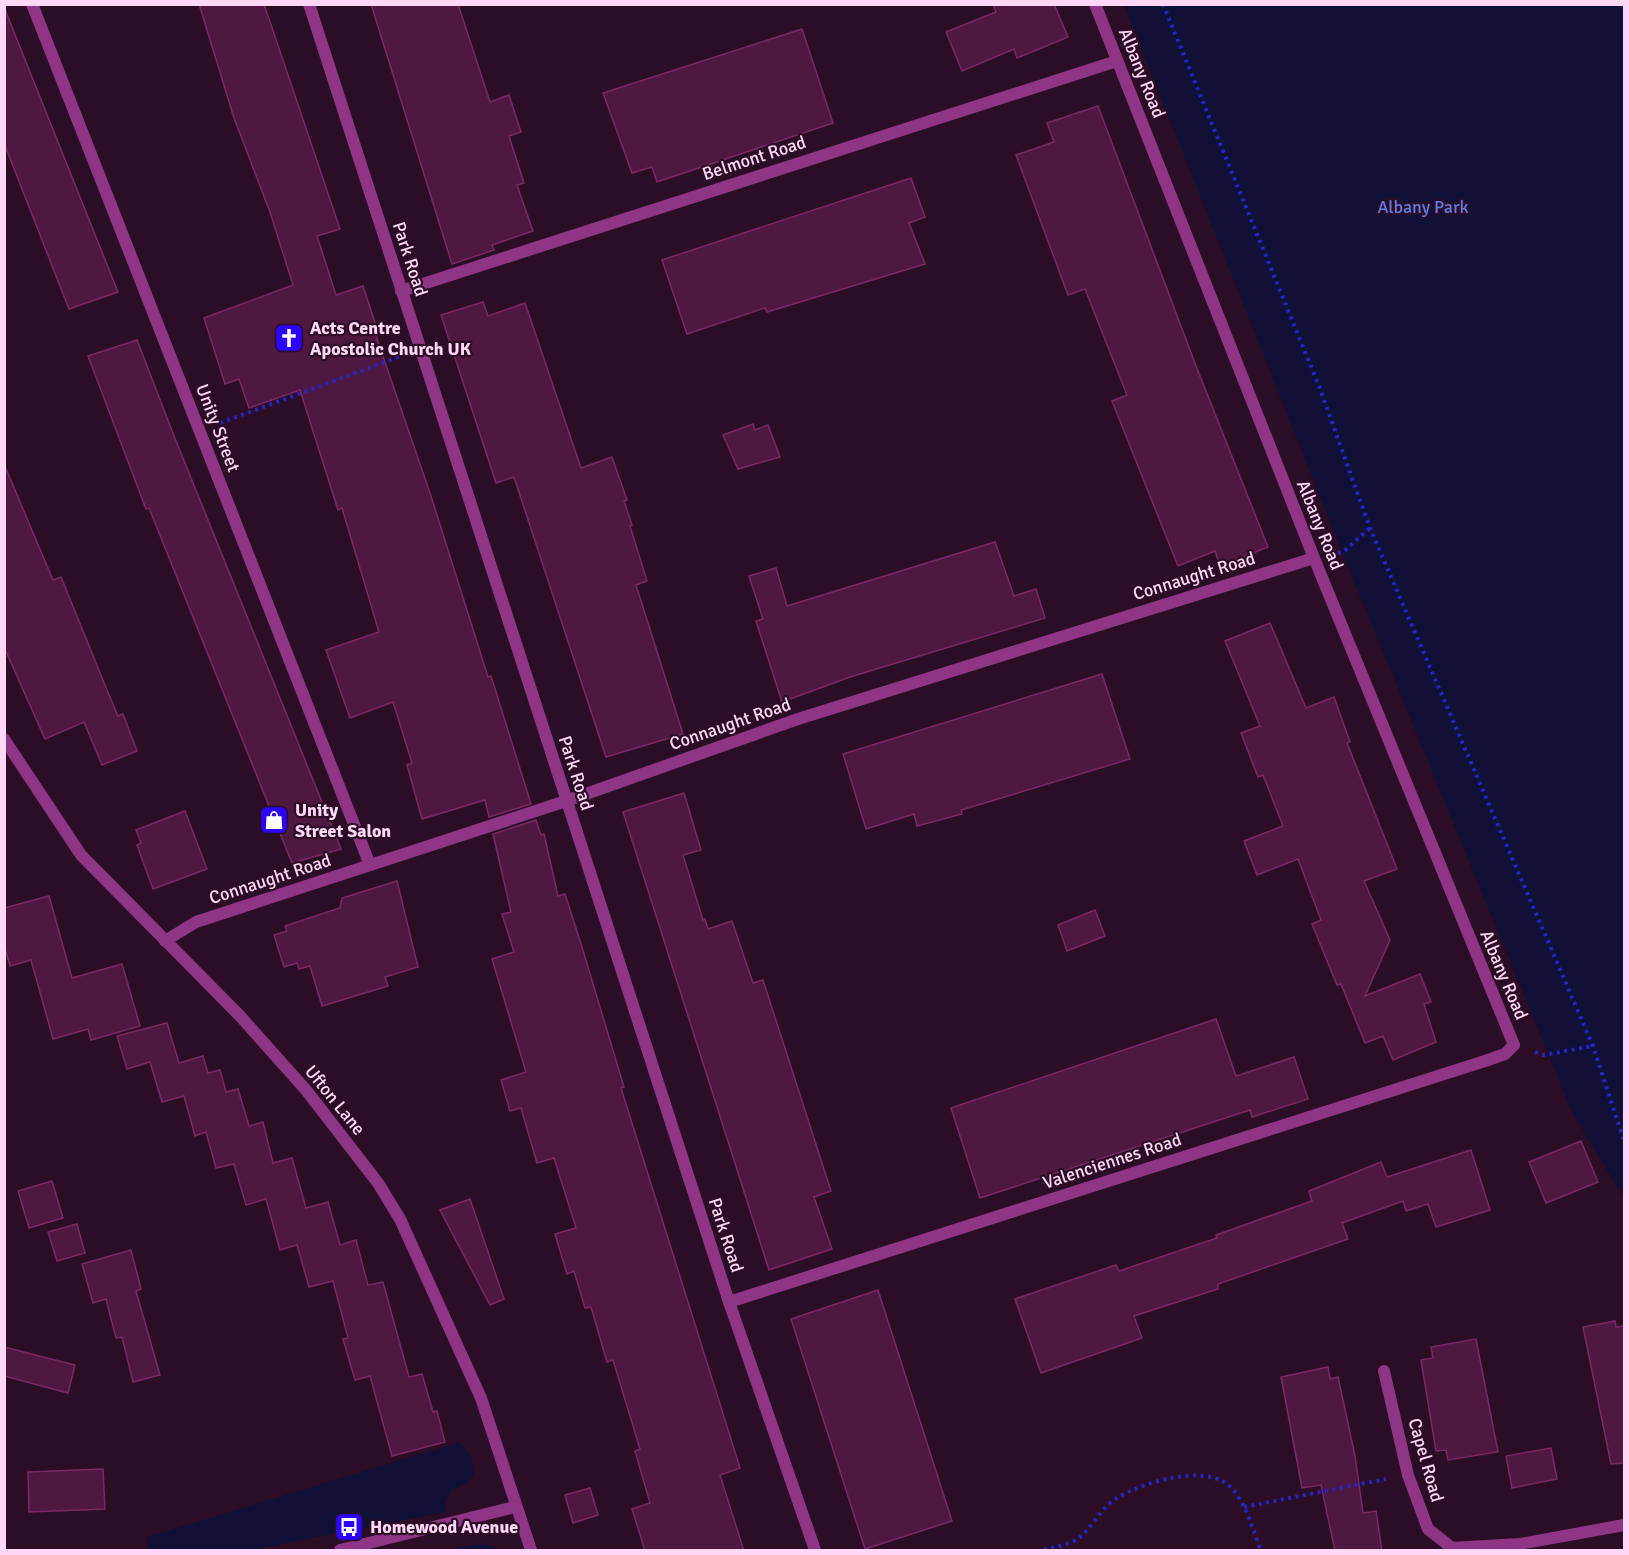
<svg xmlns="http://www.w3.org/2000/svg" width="1629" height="1555" font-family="Signika,sans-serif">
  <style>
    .green { fill: #111036 }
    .building { fill: #4e1840; stroke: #7c2867; stroke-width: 1.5 }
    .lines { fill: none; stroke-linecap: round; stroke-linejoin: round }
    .path { stroke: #2425c7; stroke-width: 4; stroke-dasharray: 3 4.5; stroke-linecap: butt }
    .minor { stroke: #8f3586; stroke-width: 12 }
    .tertiary { stroke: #8f3586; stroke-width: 12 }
    .labels { text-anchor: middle; stroke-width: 4.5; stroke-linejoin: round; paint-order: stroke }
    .street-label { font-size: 18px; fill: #ffd8f8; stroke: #2b0e25 }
    .park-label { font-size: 18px; fill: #607ced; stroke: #2b0e25 }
    .poi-label { font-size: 18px; font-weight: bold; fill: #ffd8f8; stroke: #2b0e25; text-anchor: start }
  </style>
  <rect width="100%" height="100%" fill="#2b0e25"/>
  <g class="green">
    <path d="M 1124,5 L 1624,5 L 1624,1198 L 1572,1112 L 1353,579 Z"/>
    <path d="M 460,1442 C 477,1463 483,1481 451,1490 L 446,1503 L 446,1512 L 251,1550 L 148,1550 L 147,1537 Z"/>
    <path d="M 473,1545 L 487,1545 L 499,1550 L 444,1550 Z"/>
  </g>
  <g class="building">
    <path d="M 199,4 L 264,4 L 340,229 L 317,236 L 336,295 L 363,286 L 379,335 L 376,336 L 431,496 L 488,677 L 491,676 L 531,804 L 489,817 L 485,800 L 422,819 L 407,765 L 412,763 L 393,702 L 350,718 L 326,650 L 379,632 L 342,508 L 338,510 L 300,390 L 249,408 L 239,379 L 225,384 L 204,318 L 293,285 L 270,212 L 234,118 Z"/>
    <path d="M 371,4 L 458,4 L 490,102 L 509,95 L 521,132 L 509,136 L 524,183 L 517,185 L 533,231 L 492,245 L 494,250 L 452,264 Z"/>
    <path d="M 993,4 L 1054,4 L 1068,37 L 1017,58 L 1014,49 L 962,71 L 946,32 L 996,12 Z"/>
    <path d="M 4,7 L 118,292 L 69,309 L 4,143 Z"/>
    <path d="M 802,29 L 833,123 L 657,182 L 652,167 L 632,173 L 603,93 Z"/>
    <path d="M 1098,106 L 1196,366 L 1268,547 L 1220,566 L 1215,551 L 1178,566 L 1112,401 L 1127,395 L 1085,289 L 1068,295 L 1016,155 L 1054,142 L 1047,123 Z"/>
    <path d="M 911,178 L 925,217 L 909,223 L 925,264 L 767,312 L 765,308 L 687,334 L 662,260 Z"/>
    <path d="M 483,302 L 488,316 L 525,303 L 581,468 L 612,457 L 627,500 L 624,501 L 632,525 L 630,526 L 647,581 L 636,585 L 683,734 L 606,757 L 514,477 L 496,483 L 441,315 Z"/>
    <path d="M 137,340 L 174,436 L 341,849 L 292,863 L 149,508 L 146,509 L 88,356 Z"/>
    <path d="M 753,424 L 755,430 L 768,425 L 780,457 L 738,469 L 723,435 Z"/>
    <path d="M 4,464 L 53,580 L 61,577 L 107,690 L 118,716 L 123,714 L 137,751 L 102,765 L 84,722 L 45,739 L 4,647 Z"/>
    <path d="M 995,542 L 1014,596 L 1036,589 L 1045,618 L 850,677 L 782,702 L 756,621 L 763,619 L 749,576 L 776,568 L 787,606 Z"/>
    <path d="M 1270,623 L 1306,708 L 1334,697 L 1350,742 L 1347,743 L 1397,869 L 1364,881 L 1390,940 L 1365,996 L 1420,974 L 1431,1002 L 1424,1004 L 1436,1042 L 1393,1060 L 1383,1036 L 1365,1043 L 1341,984 L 1337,985 L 1312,924 L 1321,920 L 1298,859 L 1257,875 L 1244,841 L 1283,826 L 1263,775 L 1258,777 L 1241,733 L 1260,726 L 1225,641 Z"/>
    <path d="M 1102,674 L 1130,759 L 988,802 L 961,810 L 962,814 L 917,826 L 914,814 L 866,829 L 843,754 Z"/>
    <path d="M 684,793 L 701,850 L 683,855 L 703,920 L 705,919 L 708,929 L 732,921 L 753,983 L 763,980 L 831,1191 L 814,1197 L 832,1249 L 769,1270 L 623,812 Z"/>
    <path d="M 185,811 L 207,869 L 153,889 L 137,845 L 141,843 L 136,830 Z"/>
    <path d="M 536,820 L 541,835 L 544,834 L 558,896 L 565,894 L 581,944 L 624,1087 L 621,1088 L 740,1468 L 720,1475 L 744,1551 L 645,1551 L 632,1509 L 650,1503 L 635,1451 L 640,1449 L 613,1360 L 607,1362 L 591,1307 L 585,1308 L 574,1271 L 567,1274 L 555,1234 L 576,1228 L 554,1158 L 537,1163 L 521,1108 L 510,1111 L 501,1080 L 526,1072 L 492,959 L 514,952 L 502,914 L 511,912 L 493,834 Z"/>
    <path d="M 397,881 L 418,967 L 385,977 L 388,986 L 322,1006 L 310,966 L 299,969 L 297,963 L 284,967 L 274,935 L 287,931 L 285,926 L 340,908 L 342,898 Z"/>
    <path d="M 49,896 L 72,978 L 122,964 L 140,1026 L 91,1040 L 88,1029 L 53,1039 L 31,960 L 10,966 L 4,945 L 4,908 Z"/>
    <path d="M 1095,910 L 1105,936 L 1067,951 L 1058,925 Z"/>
    <path d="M 1216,1019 L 1236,1076 L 1294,1057 L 1308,1099 L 1252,1117 L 1250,1110 L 980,1198 L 951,1108 Z"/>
    <path d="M 167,1023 L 179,1063 L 203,1056 L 208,1073 L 220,1070 L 226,1092 L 238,1089 L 249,1126 L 263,1122 L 273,1163 L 292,1158 L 306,1208 L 328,1202 L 340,1245 L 356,1240 L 368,1285 L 383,1282 L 409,1377 L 422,1374 L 433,1412 L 437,1411 L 445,1442 L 392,1456 L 370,1376 L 355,1380 L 343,1339 L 348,1338 L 333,1281 L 309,1287 L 297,1245 L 280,1250 L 266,1199 L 246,1205 L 234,1164 L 216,1168 L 206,1132 L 195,1136 L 184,1096 L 162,1102 L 150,1062 L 127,1069 L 117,1036 Z"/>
    <path d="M 1581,1141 L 1598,1182 L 1546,1203 L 1529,1162 Z"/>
    <path d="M 1471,1150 L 1490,1210 L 1436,1227 L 1428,1204 L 1406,1211 L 1403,1201 L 1342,1223 L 1348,1239 L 1218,1284 L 1218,1289 L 1134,1316 L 1142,1338 L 1041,1373 L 1015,1299 L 1116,1265 L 1119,1271 L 1217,1238 L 1216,1235 L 1312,1201 L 1309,1191 L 1381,1162 L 1387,1177 Z"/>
    <path d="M 52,1181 L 63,1218 L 29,1228 L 18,1191 Z"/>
    <path d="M 470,1199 L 504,1299 L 490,1305 L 440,1210 Z"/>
    <path d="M 77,1224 L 85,1253 L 57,1261 L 48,1232 Z"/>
    <path d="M 131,1250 L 141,1289 L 136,1291 L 160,1375 L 133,1382 L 122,1337 L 116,1338 L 106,1299 L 93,1303 L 82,1264 Z"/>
    <path d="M 878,1290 L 952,1521 L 865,1549 L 791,1319 Z"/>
    <path d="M 1615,1321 L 1616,1327 L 1624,1326 L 1624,1463 L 1611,1464 L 1583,1327 Z"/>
    <path d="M 1476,1339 L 1498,1452 L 1448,1460 L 1446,1450 L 1436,1451 L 1421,1360 L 1433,1358 L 1431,1347 Z"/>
    <path d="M 4,1347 L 75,1365 L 68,1393 L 4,1376 Z"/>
    <path d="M 1328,1367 L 1330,1379 L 1338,1377 L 1355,1456 L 1363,1513 L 1376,1511 L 1382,1551 L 1335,1551 L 1321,1485 L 1302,1488 L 1281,1377 Z"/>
    <path d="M 1551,1448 L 1557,1479 L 1512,1488 L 1506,1456 Z"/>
    <path d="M 103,1469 L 105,1509 L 29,1512 L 28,1472 Z"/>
    <path d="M 590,1488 L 598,1515 L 573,1523 L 565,1495 Z"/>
  </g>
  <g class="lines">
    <g class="path">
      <path d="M 1163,4 L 1319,386 L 1370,528 L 1593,1046 L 1624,1141"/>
      <path d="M 220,423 L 399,357"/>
      <path d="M 1338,553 L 1343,552 L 1370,528"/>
      <path d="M 1535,1052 L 1544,1055 L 1593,1046"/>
      <path d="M 1244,1507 L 1386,1479"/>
      <path d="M 1044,1550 C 1054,1547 1071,1544 1079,1538 C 1093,1527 1100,1508 1117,1498 C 1142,1483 1197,1466 1224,1482 C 1245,1496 1252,1529 1261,1550"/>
    </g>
    <g class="minor">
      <path d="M 32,4 L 370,865"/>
      <path d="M 401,291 L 1117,61"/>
      <path d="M 4,739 L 81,855 L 240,1016 L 306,1090 L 378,1183 L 400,1219 L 481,1398 L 531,1550"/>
      <path d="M 165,941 L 196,922 L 566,801 L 798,719 L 1314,558"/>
      <path d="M 729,1302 L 1485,1061 L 1505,1054 L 1514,1045 L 1314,558 L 1095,4"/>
      <path d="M 1384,1371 L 1408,1475 L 1428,1529 L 1452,1548 L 1520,1544 L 1624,1525"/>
      <path d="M 340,1550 L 515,1507"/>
    </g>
    <path class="tertiary" d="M 309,4 L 729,1302 L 815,1550"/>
  </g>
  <defs>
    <g id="church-square" transform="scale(1.5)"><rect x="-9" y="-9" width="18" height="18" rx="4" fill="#2b04ff" stroke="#2b0e25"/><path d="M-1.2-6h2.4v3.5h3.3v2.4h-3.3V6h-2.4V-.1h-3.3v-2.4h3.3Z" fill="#fff"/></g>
    <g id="shop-square" transform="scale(1.5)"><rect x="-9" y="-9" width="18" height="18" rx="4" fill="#2b04ff" stroke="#2b0e25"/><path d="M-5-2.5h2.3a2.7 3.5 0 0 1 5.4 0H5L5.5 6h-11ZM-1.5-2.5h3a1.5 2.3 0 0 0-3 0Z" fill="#fff"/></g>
    <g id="bus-square" transform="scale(1.5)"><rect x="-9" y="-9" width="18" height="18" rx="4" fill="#2b04ff" stroke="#2b0e25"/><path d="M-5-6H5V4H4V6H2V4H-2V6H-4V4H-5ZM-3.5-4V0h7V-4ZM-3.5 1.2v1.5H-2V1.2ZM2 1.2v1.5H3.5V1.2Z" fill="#fff"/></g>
  </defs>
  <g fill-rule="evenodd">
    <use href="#church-square" x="289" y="338"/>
    <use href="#shop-square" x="274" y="820"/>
    <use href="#bus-square" x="349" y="1527"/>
  </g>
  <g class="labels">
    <g class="street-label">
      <text transform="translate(1142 73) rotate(68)" y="6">Albany Road</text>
      <text transform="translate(754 158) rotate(-18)" y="6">Belmont Road</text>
      <text transform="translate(410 259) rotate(72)" y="6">Park Road</text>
      <text transform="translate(218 428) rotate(69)" y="6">Unity Street</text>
      <text transform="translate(1320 525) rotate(68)" y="6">Albany Road</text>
      <text transform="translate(1194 576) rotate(-17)" y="6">Connaught Road</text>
      <text transform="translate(730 724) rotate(-19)" y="6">Connaught Road</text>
      <text transform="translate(576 773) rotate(72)" y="6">Park Road</text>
      <text transform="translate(270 879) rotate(-18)" y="6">Connaught Road</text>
      <text transform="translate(1504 975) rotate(67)" y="6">Albany Road</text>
      <text transform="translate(335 1100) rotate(51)" y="6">Ufton Lane</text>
      <text transform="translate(1112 1161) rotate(-18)" y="6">Valenciennes Road</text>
      <text transform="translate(726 1235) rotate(72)" y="6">Park Road</text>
      <text transform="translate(1426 1460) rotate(74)" y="6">Capel Road</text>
    </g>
    <g class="park-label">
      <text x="1423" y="213">Albany Park</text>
    </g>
    <g class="poi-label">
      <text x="310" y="334">Acts Centre<tspan x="310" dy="21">Apostolic Church UK</tspan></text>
      <text x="295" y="816">Unity<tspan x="295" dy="21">Street Salon</tspan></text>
      <text x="370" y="1533">Homewood Avenue</text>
    </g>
  </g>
  <rect width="1629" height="1555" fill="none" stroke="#ffd8f8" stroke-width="12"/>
</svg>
